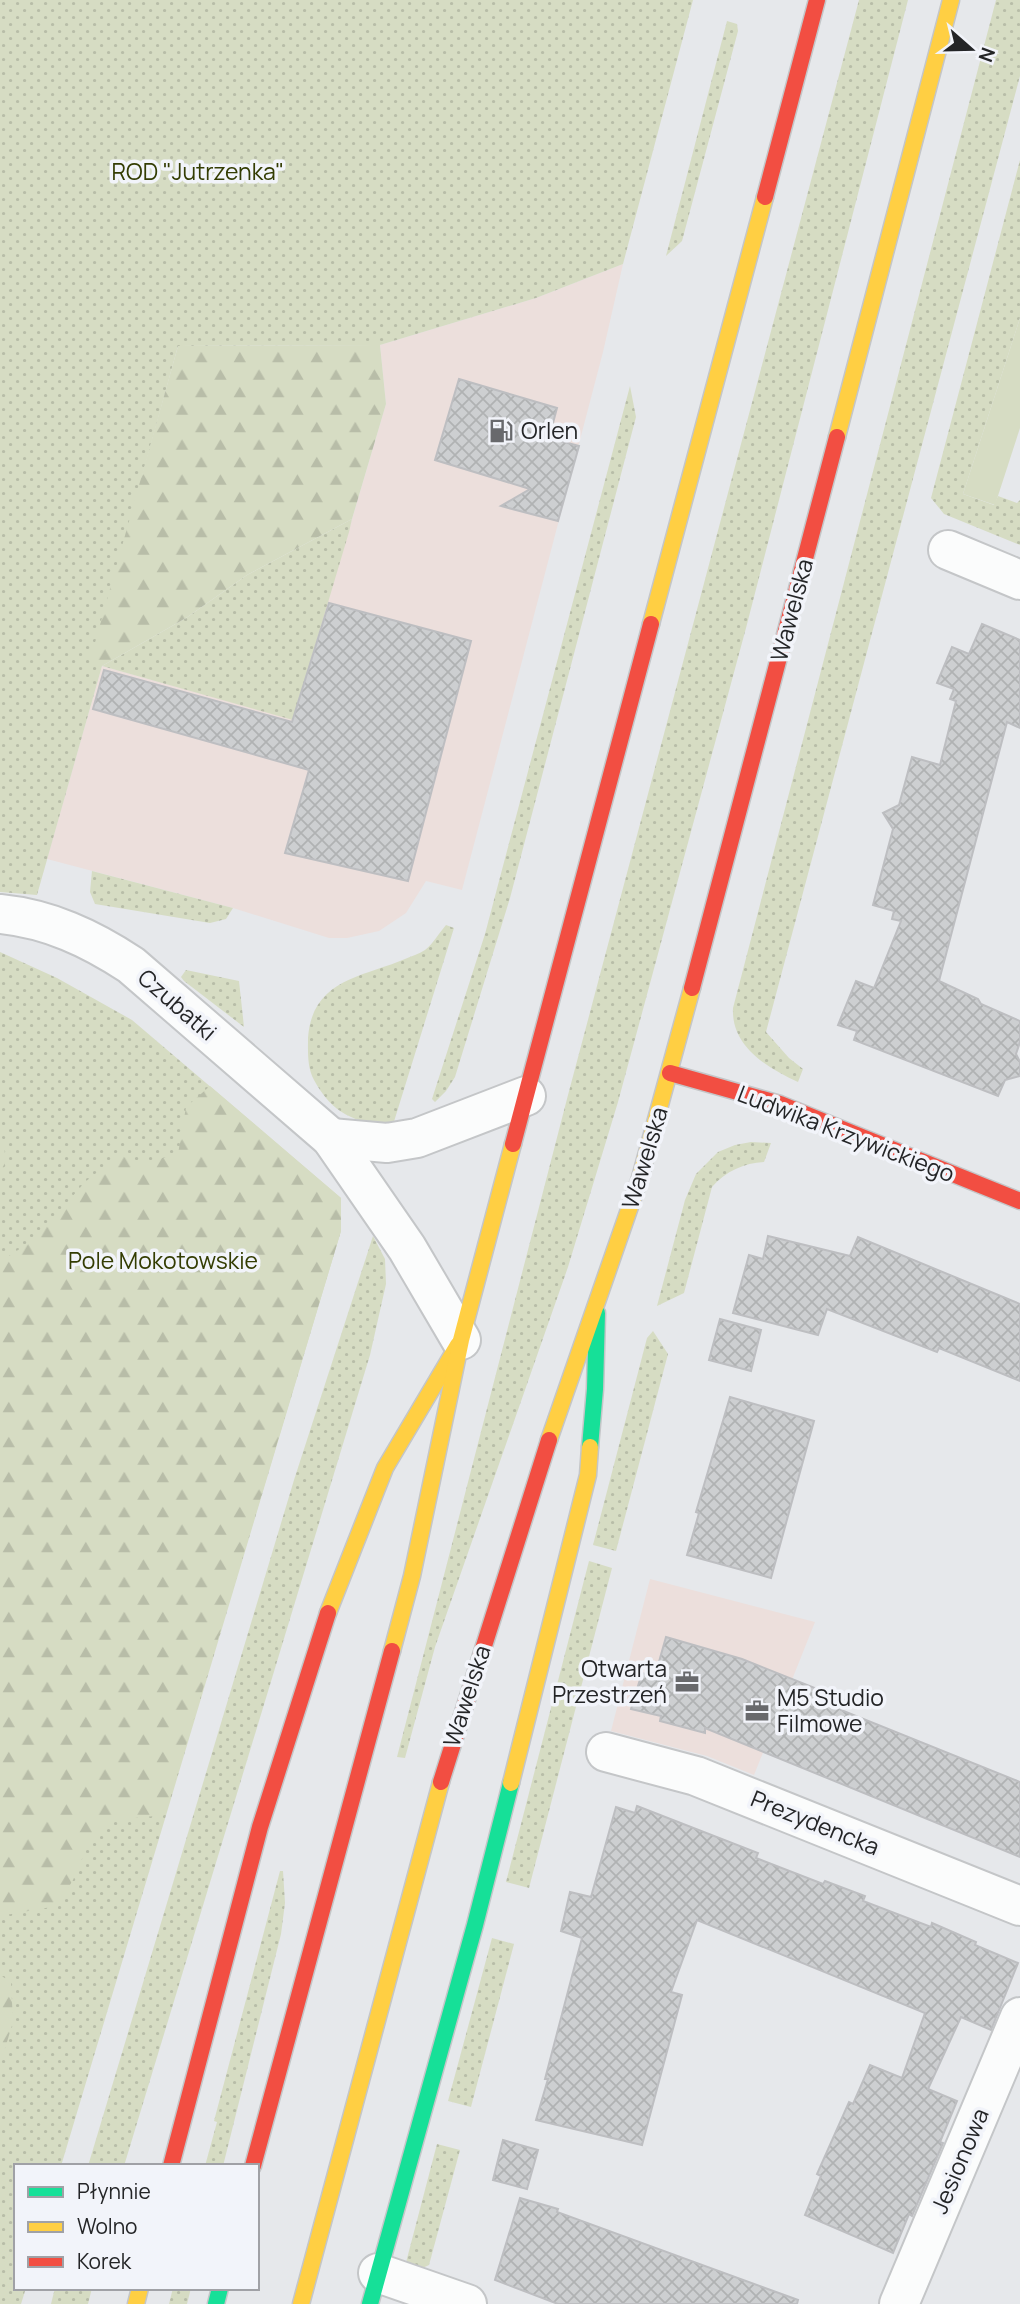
<svg xmlns="http://www.w3.org/2000/svg" width="1020" height="2304" font-family="Manrope,sans-serif">
  <style>
    .commercial { fill: #ecdfdc }
    .green { fill: url(#green-dots) }
    .forest { fill: url(#forest-firs) }
    .pitch { fill: #d6dcc3 }
    .building { fill: url(#building-cross-hatch); stroke: #bdbec1; stroke-width: 2 }
    .lines { fill: none; stroke-linecap: round; stroke-linejoin: round }
    .street-casing { stroke: #c4c6c8; stroke-width: 42 }
    .fast-casing { stroke: #c4c6c8; stroke-width: 19 }
    .slow-casing { stroke: #c4c6c8; stroke-width: 19 }
    .jam-casing { stroke: #c4c6c8; stroke-width: 19 }
    .street { stroke: #fbfcfc; stroke-width: 38 }
    .fast { stroke: #16e098; stroke-width: 16 }
    .slow { stroke: #ffcf43; stroke-width: 16 }
    .jam { stroke: #f24e42; stroke-width: 16 }
    .labels { text-anchor: middle; stroke-width: 7; stroke-linejoin: round; paint-order: stroke }
    .park-label { font-size: 23px; fill: #343d03; stroke: #f2f4fa }
    .poi-label { font-size: 23px; fill: #242527; stroke: #f2f4fa; text-anchor: start }
    .street-label { font-size: 23px; fill: #242527; stroke: #f2f4fa }
  </style>
  <defs>
    <pattern id="green-dots" width="8" height="8" patternUnits="userSpaceOnUse" patternTransform="scale(1.75)"><rect width="8" height="8" fill="#d6dcc3"/><path d="M2 2h.1M6 6h.1" fill="none" stroke="#b8bda8" stroke-width="1.8" stroke-linecap="round"/></pattern>
    <pattern id="forest-firs" width="22" height="20" patternUnits="userSpaceOnUse" patternTransform="scale(1.75)"><rect width="22" height="20" fill="#d6dcc3"/><path d="M5 1l3.5 6h-7zM16 11l3.5 6h-7z" fill="#b8bda8"/></pattern>
    <pattern id="building-cross-hatch" width="8" height="8" patternUnits="userSpaceOnUse" patternTransform="scale(1.75)"><rect width="8" height="8" fill="#cdcfd1"/><path d="M0 0l8 8M0 8l8-8" fill="none" stroke="#b0b2b3"/></pattern>
  </defs>
  <rect width="100%" height="100%" fill="#e6e8eb"/>
  <g class="commercial">
    <path d="M 623,264 L 603,352 L 462,890 L 426,881 L 406,913 L 379,931 L 347,938 L 329,938 L 233,908 L 47,859 L 102,666 L 293,719 L 386,404 L 380,345 L 536,298 Z"/>
    <path d="M 650,1579 L 815,1622 L 754,1775 L 707,1756 L 611,1731 Z"/>
  </g>
  <g class="green">
    <path d="M 0,0 L 693,0 L 623,264 L 536,298 L 380,345 L 178,346 L 135,502 L 102,666 L 186,618 L 247,575 L 352,519 L 349,532 L 293,720 L 102,666 L 37,895 L 0,892 Z"/>
    <path d="M 859,0 L 908,0 L 746,628 L 618,1102 L 568,1267 L 435,1647 L 405,1758 L 397,1757 L 568,1095 Z"/>
    <path d="M 996,0 L 1020,0 L 1020,76 L 766,1032 L 789,1058 L 803,1069 L 798,1082 C 768,1068 731,1047 733,1008 Z"/>
    <path d="M 727,21 L 737,24 L 738,31 L 682,241 L 666,256 Z"/>
    <path d="M 1020,160 L 1020,318 L 963,494 L 994,505 L 998,496 L 1017,503 L 1020,500 L 1020,545 L 944,514 L 931,498 Z"/>
    <path d="M 630,386 L 636,417 L 510,898 L 455,1077 L 446,1091 L 435,1102 L 432,1099 L 485,934 Z"/>
    <path d="M 92,871 L 233,908 L 226,919 L 210,923 L 95,904 L 90,892 Z"/>
    <path d="M 446,925 L 454,928 L 392,1128 C 354,1121 333,1115 314,1080 C 307,1067 308,1052 308,1038 C 312,979 363,977 405,959 C 411,956 419,954 425,950 C 433,944 439,933 446,925 Z"/>
    <path d="M 0,952 L 57,978 L 132,1020 L 341,1198 L 341,1231 L 61,2166 L 16,2166 L 16,2288 L 26,2288 L 21,2304 L 0,2304 Z"/>
    <path d="M 186,970 L 239,981 L 244,1027 L 184,981 L 181,977 Z"/>
    <path d="M 751,1142 L 771,1143 L 764,1162 C 744,1163 726,1171 712,1187 L 684,1293 L 657,1306 L 685,1200 L 696,1174 L 718,1152 L 735,1145 Z"/>
    <path d="M 373,1236 L 385,1259 L 386,1284 L 370,1355 L 124,2166 L 88,2166 L 294,1480 Z"/>
    <path d="M 653,1331 L 668,1354 L 616,1551 L 593,1545 L 647,1338 Z"/>
    <path d="M 589,1561 L 612,1568 L 529,1888 L 506,1882 Z"/>
    <path d="M 280,1871 L 283,1871 L 285,1903 L 281,1934 L 223,2166 L 205,2166 L 217,2122 L 214,2121 Z"/>
    <path d="M 492,1938 L 514,1944 L 471,2107 L 448,2101 Z"/>
    <path d="M 437,2144 L 460,2150 L 429,2265 L 414,2272 L 404,2270 Z"/>
    <path d="M 55,2288 L 92,2288 L 88,2304 L 51,2304 Z"/>
    <path d="M 173,2288 L 191,2288 L 187,2304 L 169,2304 Z"/>
  </g>
  <g class="forest">
    <path d="M 380,345 L 386,404 L 352,519 L 247,575 L 186,618 L 102,666 L 91,657 L 178,346 Z"/>
    <path d="M 210,1086 L 341,1198 L 341,1231 L 165,1815 L 115,1820 L 91,1838 L 73,1880 L 57,1906 L 0,1916 L 0,1262 L 36,1238 L 85,1182 L 119,1155 L 142,1163 L 178,1154 L 186,1107 Z"/>
    <path d="M 0,1130 C 5,1148 8,1161 0,1179 Z"/>
    <path d="M 0,1975 L 11,1982 L 13,2022 L 0,2065 Z"/>
  </g>
  <path class="pitch" d="M 1020,318 L 1020,428 L 995,505 L 963,494 Z"/>
  <g class="building">
    <path d="M 459,379 L 557,408 L 549,438 L 579,446 L 558,521 L 501,506 L 530,489 L 435,460 Z"/>
    <path d="M 329,603 L 471,641 L 408,881 L 285,853 L 309,770 L 93,709 L 104,670 L 292,722 Z"/>
    <path d="M 982,624 L 1020,640 L 1020,728 L 1007,722 L 939,981 L 978,999 L 981,1004 L 1020,1021 L 1020,1042 L 1016,1054 L 1020,1062 L 1020,1076 L 1005,1080 L 998,1096 L 854,1040 L 857,1031 L 838,1025 L 856,981 L 874,988 L 901,921 L 892,919 L 894,911 L 873,905 L 893,829 L 883,813 L 899,805 L 912,757 L 940,765 L 956,701 L 950,699 L 954,689 L 937,683 L 952,647 L 969,654 Z"/>
    <path d="M 768,1236 L 850,1256 L 858,1237 L 1020,1304 L 1020,1381 L 939,1348 L 937,1352 L 827,1309 L 818,1335 L 733,1313 L 749,1255 L 763,1259 Z"/>
    <path d="M 720,1319 L 761,1330 L 751,1371 L 709,1360 Z"/>
    <path d="M 730,1397 L 814,1421 L 771,1578 L 687,1555 L 699,1513 L 696,1512 Z"/>
    <path d="M 666,1637 L 742,1659 L 845,1700 L 841,1710 L 1020,1782 L 1020,1857 L 705,1728 L 705,1733 L 660,1721 L 661,1716 L 631,1709 L 642,1673 L 655,1676 Z"/>
    <path d="M 637,1806 L 758,1853 L 756,1858 L 823,1884 L 825,1881 L 865,1896 L 863,1901 L 931,1927 L 932,1923 L 976,1942 L 975,1945 L 1018,1963 L 991,2030 L 961,2017 L 928,2089 L 957,2101 L 940,2142 L 943,2143 L 912,2216 L 909,2214 L 893,2253 L 805,2215 L 821,2176 L 817,2174 L 849,2102 L 853,2104 L 870,2065 L 902,2078 L 925,2013 L 697,1920 L 671,1992 L 682,1995 L 642,2145 L 536,2120 L 548,2079 L 545,2079 L 582,1938 L 561,1931 L 570,1892 L 591,1897 L 616,1807 L 635,1813 Z"/>
    <path d="M 503,2140 L 538,2150 L 527,2189 L 493,2180 Z"/>
    <path d="M 520,2198 L 558,2209 L 557,2212 L 798,2300 L 797,2304 L 558,2304 L 495,2280 Z"/>
  </g>
  <g class="lines">
    <g class="street-casing">
      <g id="street">
        <path d="M 948,550 L 1020,580"/>
        <path d="M 0,914 C 49,919 90,938 131,965 L 331,1138 L 407,1248 L 461,1340"/>
        <path d="M 331,1138 L 387,1143 L 417,1138 L 526,1096"/>
        <path d="M 606,1752 L 696,1776 L 1020,1906"/>
        <path d="M 378,2273 L 467,2304"/>
        <path d="M 899,2304 L 1020,2017"/>
      </g>
    </g>
    <g class="fast-casing">
      <g id="fast">
        <path d="M 590,1447 L 595,1389 L 597,1313"/>
        <path d="M 216,2304 L 220,2288"/>
        <path d="M 370,2304 L 475,1925 L 511,1783"/>
      </g>
    </g>
    <g class="slow-casing">
      <g id="slow">
        <path d="M 837,437 L 951,0"/>
        <path d="M 651,624 L 765,197"/>
        <path d="M 549,1440 L 640,1178 L 692,988"/>
        <path d="M 328,1613 L 385,1468 L 458,1345"/>
        <path d="M 392,1651 L 412,1576 L 461,1340 L 513,1144"/>
        <path d="M 511,1783 L 588,1475 L 590,1447"/>
        <path d="M 136,2304 L 140,2288"/>
        <path d="M 301,2304 L 441,1782"/>
      </g>
    </g>
    <g class="jam-casing">
      <g id="jam">
        <path d="M 765,197 L 817,0"/>
        <path d="M 692,988 L 837,437"/>
        <path d="M 670,1073 L 780,1104 L 1020,1201"/>
        <path d="M 513,1144 L 651,624"/>
        <path d="M 441,1782 L 549,1440"/>
        <path d="M 171,2166 L 260,1827 L 328,1613"/>
        <path d="M 253,2166 L 392,1651"/>
      </g>
    </g>
    <use href="#street" class="street"/>
    <use href="#fast" class="fast"/>
    <use href="#slow" class="slow"/>
    <use href="#jam" class="jam"/>
  </g>
  <defs>
    <g id="fuel-bare" transform="scale(1.89)"><path d="M-5.5-6h7V0h2V4h1.3V-2.5L3-4.5l.8-.8L6-3V5H2.5V1h-1V6h-7ZM-4.2-4.7v3.2H.2V-4.7Z" fill="#68696c" stroke="#f2f4fa" stroke-width="2.5" paint-order="stroke"/></g>
    <g id="office-bare" transform="scale(1.89)"><path d="M-6-3h4V-5.5h4V-3h4V5H-6ZM-1-4.5V-3h2v-1.5ZM-6 0V1H6V0Z" fill="#68696c" stroke="#f2f4fa" stroke-width="2.5" paint-order="stroke"/></g>
  </defs>
  <g fill-rule="evenodd">
    <use href="#fuel-bare" x="501" y="431"/>
    <use href="#office-bare" x="687" y="1682"/>
    <use href="#office-bare" x="757" y="1711"/>
  </g>
  <g class="labels">
    <g class="park-label">
      <text x="198" y="180">ROD "Jutrzenka"</text>
      <text x="163" y="1269">Pole Mokotowskie</text>
    </g>
    <g class="poi-label">
      <text x="521" y="439">Orlen</text>
      <text x="667" y="1677" text-anchor="end">Otwarta<tspan x="667" dy="26">Przestrzeń</tspan></text>
      <text x="777" y="1706">M5 Studio<tspan x="777" dy="26">Filmowe</tspan></text>
    </g>
    <g class="street-label">
      <text transform="translate(792 610) rotate(-75)" y="8">Wawelska</text>
      <text transform="translate(177 1005) rotate(41)" y="8">Czubatki</text>
      <text transform="translate(846 1134) rotate(21)" y="8">Ludwika Krzywickiego</text>
      <text transform="translate(645 1158) rotate(-73)" y="8">Wawelska</text>
      <text transform="translate(467 1696) rotate(-72)" y="8">Wawelska</text>
      <text transform="translate(815 1823) rotate(22)" y="8">Prezydencka</text>
      <text transform="translate(960 2161) rotate(-67)" y="8">Jesionowa</text>
    </g>
  </g>
  <rect x="14" y="2164" width="245" height="126" fill="#f2f4fa" stroke="#a0a1a6" stroke-width="2"/>
  <rect x="28" y="2187" width="35" height="10" fill="#16e098" stroke="#a0a1a6" stroke-width="2"/>
  <text x="77" y="2199" font-size="21" fill="#242527">Płynnie</text>
  <rect x="28" y="2222" width="35" height="10" fill="#ffcf43" stroke="#a0a1a6" stroke-width="2"/>
  <text x="77" y="2234" font-size="21" fill="#242527">Wolno</text>
  <rect x="28" y="2257" width="35" height="10" fill="#f24e42" stroke="#a0a1a6" stroke-width="2"/>
  <text x="77" y="2269" font-size="21" fill="#242527">Korek</text>
  <g transform="translate(971 49) rotate(110)" stroke="#f2f4fa" stroke-width="5" paint-order="stroke">
  <path d="M0-5L12 26L0 18L-12 26Z" fill="#242527"/>
  <text y="-10" font-size="19" font-weight="bold" text-anchor="middle" fill="#242527">N</text>
  </g>
</svg>
